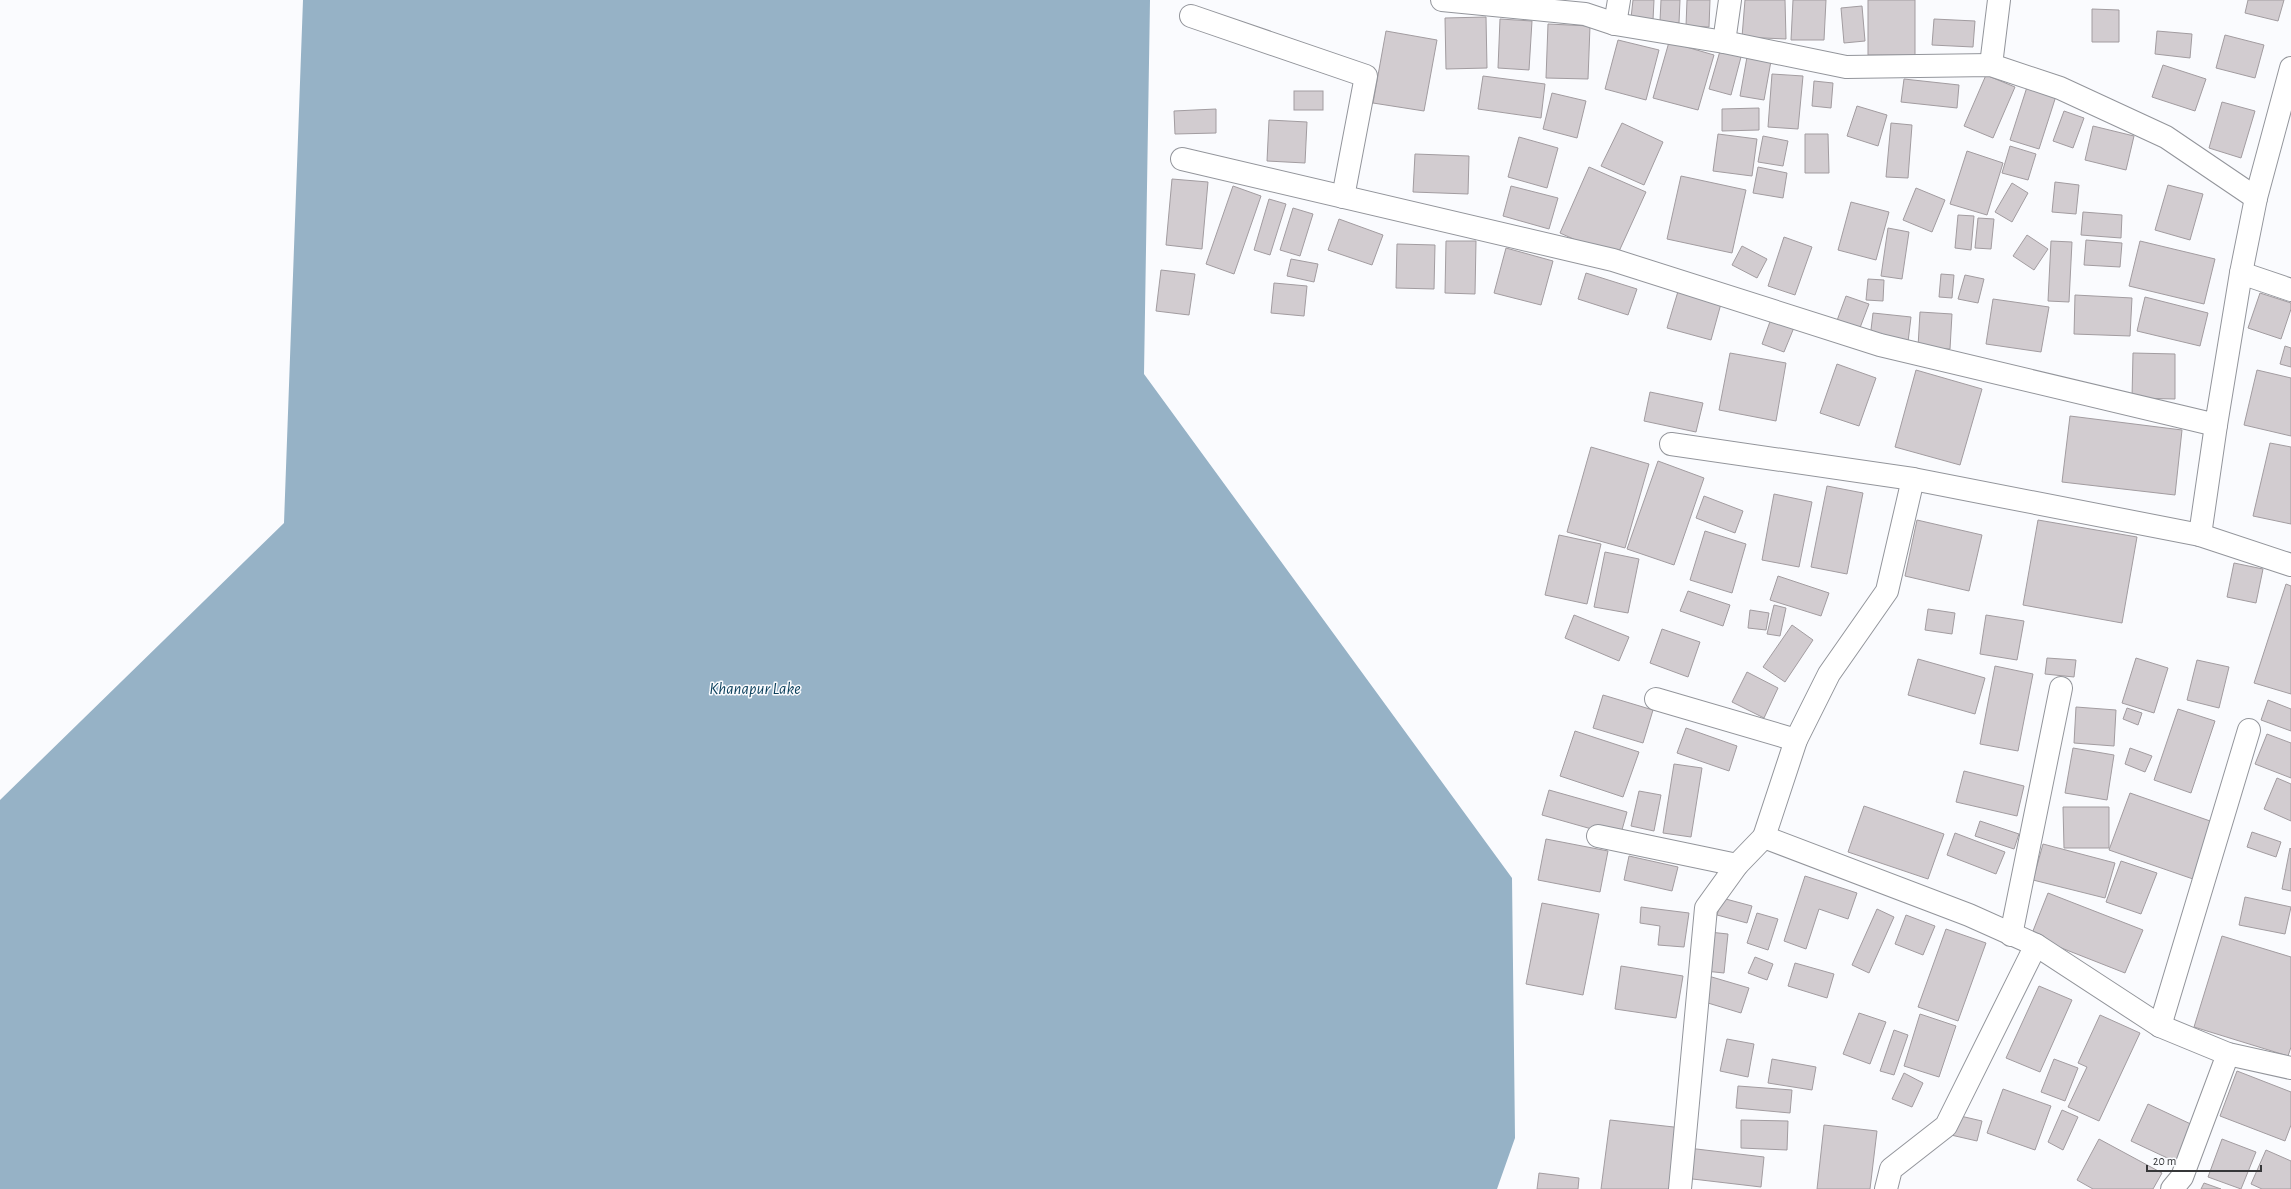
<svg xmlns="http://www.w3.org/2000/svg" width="2291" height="1189" font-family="'Alegreya Sans',sans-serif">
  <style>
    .water { fill: #96b2c6 }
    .building { fill: #d2ccd0; stroke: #a29ca0 }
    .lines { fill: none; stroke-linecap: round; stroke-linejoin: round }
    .street-casing { stroke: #93959b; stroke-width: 24 }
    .street { stroke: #fff; stroke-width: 22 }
    .labels { text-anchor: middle; stroke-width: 3; stroke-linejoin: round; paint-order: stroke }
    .water-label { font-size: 17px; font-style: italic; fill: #0a3f5b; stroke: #fafbfe }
  </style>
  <rect width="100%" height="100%" fill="#fafbfe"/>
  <path class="water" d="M 303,0 L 1150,0 L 1144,374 L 1512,878 L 1515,1138 L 1497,1189 L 0,1189 L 0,800 L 284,523 Z"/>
  <g class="building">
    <path d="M 1633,0 L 1654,0 L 1653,20 L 1631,18 Z"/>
    <path d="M 1661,0 L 1680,0 L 1679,23 L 1660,21 Z"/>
    <path d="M 1687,0 L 1710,0 L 1709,27 L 1686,26 Z"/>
    <path d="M 1745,0 L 1785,0 L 1786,39 L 1742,37 Z"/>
    <path d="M 1793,0 L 1826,0 L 1824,40 L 1791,40 Z"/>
    <rect x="1868" y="0" width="47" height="55"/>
    <path d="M 2248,0 L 2284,0 L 2278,21 L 2245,13 Z"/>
    <path d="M 1862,6 L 1865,41 L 1844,43 L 1841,8 Z"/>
    <path d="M 2092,9 L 2119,10 L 2119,42 L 2092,42 Z"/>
    <path d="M 1486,17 L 1487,68 L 1446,69 L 1445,18 Z"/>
    <path d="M 1500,19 L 1532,21 L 1529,70 L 1498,68 Z"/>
    <path d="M 1934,19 L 1975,21 L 1973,47 L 1932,45 Z"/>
    <path d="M 1548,24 L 1590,26 L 1588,79 L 1546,78 Z"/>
    <path d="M 1386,31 L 1437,40 L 1424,111 L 1373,103 Z"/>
    <path d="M 2157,31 L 2192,34 L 2190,58 L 2155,54 Z"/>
    <path d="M 2225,35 L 2264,45 L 2255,78 L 2216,68 Z"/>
    <path d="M 1618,40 L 1659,50 L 1646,100 L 1605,89 Z"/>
    <path d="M 1669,42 L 1714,55 L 1698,110 L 1653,98 Z"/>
    <path d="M 1720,51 L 1741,57 L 1731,95 L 1709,89 Z"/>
    <path d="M 1747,57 L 1771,61 L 1764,100 L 1740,96 Z"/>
    <path d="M 2163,65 L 2206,79 L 2195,111 L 2152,97 Z"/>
    <path d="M 1772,74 L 1803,76 L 1798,129 L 1768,127 Z"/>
    <path d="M 1986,75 L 2015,87 L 1993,138 L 1964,126 Z"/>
    <path d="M 1483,76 L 1545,84 L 1541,118 L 1478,109 Z"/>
    <path d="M 1904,79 L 1959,85 L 1957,108 L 1901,102 Z"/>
    <path d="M 1814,81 L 1833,83 L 1831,108 L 1812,106 Z"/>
    <path d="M 2027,87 L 2056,96 L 2039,149 L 2010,140 Z"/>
    <rect x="1294" y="91" width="29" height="19"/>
    <path d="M 1552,93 L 1586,101 L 1577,138 L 1543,129 Z"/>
    <path d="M 2222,102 L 2255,111 L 2241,158 L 2209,148 Z"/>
    <path d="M 1857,106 L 1887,115 L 1878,146 L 1847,136 Z"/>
    <path d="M 1759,108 L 1759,130 L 1722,131 L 1722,109 Z"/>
    <path d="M 1216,109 L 1216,133 L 1175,134 L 1174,111 Z"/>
    <path d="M 2064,111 L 2084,118 L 2073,148 L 2053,141 Z"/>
    <path d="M 1269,120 L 1307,122 L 1305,163 L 1267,161 Z"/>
    <path d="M 1622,123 L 1663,142 L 1644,185 L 1601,166 Z"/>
    <path d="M 1891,123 L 1912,125 L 1908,178 L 1886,177 Z"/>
    <path d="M 2093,126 L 2134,136 L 2126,170 L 2085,160 Z"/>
    <path d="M 1718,134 L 1757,139 L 1752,176 L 1713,171 Z"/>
    <path d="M 1805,134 L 1828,134 L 1829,173 L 1805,173 Z"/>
    <path d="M 1763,136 L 1788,141 L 1783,166 L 1758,162 Z"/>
    <path d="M 1519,137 L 1558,148 L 1547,188 L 1508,177 Z"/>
    <path d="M 2010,146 L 2036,154 L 2028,180 L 2002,173 Z"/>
    <path d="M 1967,151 L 2003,163 L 1987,215 L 1950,204 Z"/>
    <path d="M 1415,154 L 1469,156 L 1468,194 L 1413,192 Z"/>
    <path d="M 1589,167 L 1646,192 L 1616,258 L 1560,233 Z"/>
    <path d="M 1758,167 L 1787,173 L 1783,198 L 1753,193 Z"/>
    <path d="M 1681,176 L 1746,190 L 1732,253 L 1667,239 Z"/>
    <path d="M 1172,179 L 1208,182 L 1202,249 L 1166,245 Z"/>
    <path d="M 2055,182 L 2079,185 L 2076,214 L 2052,212 Z"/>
    <path d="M 2012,183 L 2028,193 L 2012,222 L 1995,212 Z"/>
    <path d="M 2168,185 L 2203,194 L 2190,240 L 2155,230 Z"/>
    <path d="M 1233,186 L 1261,196 L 1234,274 L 1206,264 Z"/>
    <path d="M 1511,186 L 1558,198 L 1549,229 L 1503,216 Z"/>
    <path d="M 1916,188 L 1945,200 L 1932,232 L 1903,220 Z"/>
    <path d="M 1269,199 L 1286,204 L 1270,255 L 1254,250 Z"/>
    <path d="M 1851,202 L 1889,212 L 1876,260 L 1838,250 Z"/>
    <path d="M 1293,208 L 1313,214 L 1300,256 L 1280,250 Z"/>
    <path d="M 2083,212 L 2122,215 L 2121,238 L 2081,235 Z"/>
    <path d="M 1958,215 L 1974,216 L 1971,250 L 1955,248 Z"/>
    <path d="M 1978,218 L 1994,219 L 1991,249 L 1975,248 Z"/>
    <path d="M 1339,219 L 1383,235 L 1372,265 L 1328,250 Z"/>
    <path d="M 1888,228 L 1909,232 L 1902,279 L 1881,276 Z"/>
    <path d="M 2027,235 L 2048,249 L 2034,270 L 2013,256 Z"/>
    <path d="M 1784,237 L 1812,247 L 1795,295 L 1768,286 Z"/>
    <path d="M 2086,240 L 2122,243 L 2120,267 L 2084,265 Z"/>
    <path d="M 1446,241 L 1476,241 L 1475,294 L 1445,293 Z"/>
    <path d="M 2051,241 L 2072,242 L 2069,302 L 2048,301 Z"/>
    <path d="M 2140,241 L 2215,259 L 2204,304 L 2129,286 Z"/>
    <path d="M 1397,244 L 1435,245 L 1434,289 L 1396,288 Z"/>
    <path d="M 1742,246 L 1767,259 L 1757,278 L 1732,265 Z"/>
    <path d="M 1506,248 L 1553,261 L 1541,305 L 1494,293 Z"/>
    <path d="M 1291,259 L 1318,264 L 1314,282 L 1287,276 Z"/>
    <path d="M 1161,270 L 1195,274 L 1189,315 L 1156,311 Z"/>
    <path d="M 1586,273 L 1637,289 L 1628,315 L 1578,299 Z"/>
    <path d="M 1941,274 L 1954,275 L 1952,298 L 1939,297 Z"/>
    <path d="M 1965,275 L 1984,279 L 1978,303 L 1958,299 Z"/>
    <path d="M 1868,279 L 1884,280 L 1883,301 L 1866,300 Z"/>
    <path d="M 1274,283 L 1307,286 L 1304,316 L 1271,313 Z"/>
    <path d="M 1679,288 L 1722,300 L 1711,340 L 1667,328 Z"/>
    <path d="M 2260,293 L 2291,303 L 2291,309 L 2281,339 L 2248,328 Z"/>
    <path d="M 2075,295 L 2132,298 L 2130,336 L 2074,334 Z"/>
    <path d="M 1846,296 L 1869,304 L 1858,333 L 1835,326 Z"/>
    <path d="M 2145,297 L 2208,313 L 2200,346 L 2137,331 Z"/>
    <path d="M 1993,299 L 2049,307 L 2041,352 L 1986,344 Z"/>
    <path d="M 1920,312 L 1952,314 L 1950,349 L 1918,347 Z"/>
    <path d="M 1873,313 L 1911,317 L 1908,342 L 1870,338 Z"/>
    <path d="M 1772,316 L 1795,325 L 1784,352 L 1762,344 Z"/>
    <path d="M 2285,346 L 2291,348 L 2291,367 L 2280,364 Z"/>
    <path d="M 1730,353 L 1786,363 L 1776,421 L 1719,410 Z"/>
    <path d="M 2133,353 L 2175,354 L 2175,399 L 2132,398 Z"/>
    <path d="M 1837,364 L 1876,378 L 1859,426 L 1820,413 Z"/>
    <path d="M 1916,370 L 1982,389 L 1960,465 L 1895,447 Z"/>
    <path d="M 2257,370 L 2291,378 L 2291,436 L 2244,425 Z"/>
    <path d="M 1650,392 L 1703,403 L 1696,432 L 1644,421 Z"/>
    <path d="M 2070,416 L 2182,430 L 2175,495 L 2062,482 Z"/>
    <path d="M 2270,443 L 2291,447 L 2291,524 L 2253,516 Z"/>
    <path d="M 1591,447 L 1649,464 L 1625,548 L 1567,532 Z"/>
    <path d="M 1658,461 L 1704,478 L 1674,565 L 1627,549 Z"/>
    <path d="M 1827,486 L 1863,493 L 1847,574 L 1811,567 Z"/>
    <path d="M 1774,494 L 1812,502 L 1799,567 L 1762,560 Z"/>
    <path d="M 1704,496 L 1743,511 L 1735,533 L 1696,518 Z"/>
    <path d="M 1917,520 L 1982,535 L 1969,591 L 1905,576 Z"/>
    <path d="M 2038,520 L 2137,537 L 2122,623 L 2023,605 Z"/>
    <path d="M 1705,531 L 1746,544 L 1732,593 L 1690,580 Z"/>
    <path d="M 1559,535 L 1601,544 L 1587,604 L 1545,595 Z"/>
    <path d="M 1605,552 L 1639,559 L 1628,613 L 1594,607 Z"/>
    <path d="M 2234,563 L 2263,569 L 2256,603 L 2227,597 Z"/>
    <path d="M 1778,576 L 1829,593 L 1821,616 L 1770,600 Z"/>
    <path d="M 2286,584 L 2291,586 L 2291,694 L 2254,683 Z"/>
    <path d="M 1688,591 L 1730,605 L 1723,626 L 1680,611 Z"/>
    <path d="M 1774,605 L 1786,608 L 1780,636 L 1767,634 Z"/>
    <path d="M 1928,609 L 1955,613 L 1952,634 L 1925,630 Z"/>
    <path d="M 1750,610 L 1769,613 L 1766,630 L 1748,628 Z"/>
    <path d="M 1574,615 L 1629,637 L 1619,661 L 1565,638 Z"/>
    <path d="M 1986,615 L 2024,621 L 2017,660 L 1980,654 Z"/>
    <path d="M 1792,625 L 1813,640 L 1785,682 L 1763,667 Z"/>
    <path d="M 1662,629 L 1700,642 L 1688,677 L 1650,663 Z"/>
    <path d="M 2047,658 L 2076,660 L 2074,677 L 2045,674 Z"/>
    <path d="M 2136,658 L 2168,668 L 2154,713 L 2122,703 Z"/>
    <path d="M 1918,659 L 1985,678 L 1975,714 L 1908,695 Z"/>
    <path d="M 2197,660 L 2229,667 L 2219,708 L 2187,700 Z"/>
    <path d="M 1995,666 L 2033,674 L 2018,751 L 1980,744 Z"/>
    <path d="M 1747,672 L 1778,688 L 1764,718 L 1732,702 Z"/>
    <path d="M 1603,695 L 1653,710 L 1643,743 L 1593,728 Z"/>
    <path d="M 2268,700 L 2291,709 L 2291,731 L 2261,720 Z"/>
    <path d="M 2076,707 L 2116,710 L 2114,746 L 2074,743 Z"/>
    <path d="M 2127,708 L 2142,713 L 2138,725 L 2123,719 Z"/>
    <path d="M 2178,709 L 2215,721 L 2191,793 L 2154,780 Z"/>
    <path d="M 1686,728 L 1737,746 L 1729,771 L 1677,753 Z"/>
    <path d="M 1575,731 L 1639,752 L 1623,797 L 1560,776 Z"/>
    <path d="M 2267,734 L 2291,743 L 2291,778 L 2255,764 Z"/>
    <path d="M 2073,748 L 2114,755 L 2107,800 L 2065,793 Z"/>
    <path d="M 2130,748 L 2152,756 L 2145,772 L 2125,764 Z"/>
    <path d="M 1674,764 L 1702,768 L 1691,837 L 1663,833 Z"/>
    <path d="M 1964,771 L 2024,786 L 2017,816 L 1956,802 Z"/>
    <path d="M 2277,778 L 2291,784 L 2291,821 L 2264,809 Z"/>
    <path d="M 1549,790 L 1627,812 L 1620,837 L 1542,815 Z"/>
    <path d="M 1639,791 L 1661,795 L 1654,831 L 1631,826 Z"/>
    <path d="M 2130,793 L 2213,822 L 2193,879 L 2109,850 Z"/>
    <path d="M 1864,806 L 1944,834 L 1928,879 L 1848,852 Z"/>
    <path d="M 2063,807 L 2109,807 L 2109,848 L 2064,848 Z"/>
    <path d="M 1980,821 L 2019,834 L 2014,849 L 1975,836 Z"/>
    <path d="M 2252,832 L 2281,842 L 2276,857 L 2247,847 Z"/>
    <path d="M 1955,833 L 2005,852 L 1996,874 L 1947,855 Z"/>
    <path d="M 1546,839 L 1608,851 L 1600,892 L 1538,880 Z"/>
    <path d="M 2043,844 L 2115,863 L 2105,898 L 2033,880 Z"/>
    <path d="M 2290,848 L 2291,849 L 2291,891 L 2282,889 Z"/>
    <path d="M 1629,856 L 1678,867 L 1672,891 L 1624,880 Z"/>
    <path d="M 2121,861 L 2157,873 L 2141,914 L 2106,902 Z"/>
    <path d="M 1805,876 L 1857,893 L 1848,919 L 1819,909 L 1806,949 L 1784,941 Z"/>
    <path d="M 2048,893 L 2143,930 L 2125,973 L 2031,936 Z"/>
    <path d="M 2245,897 L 2291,907 L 2285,934 L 2239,925 Z"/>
    <path d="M 1722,898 L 1752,906 L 1747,923 L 1717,915 Z"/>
    <path d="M 1542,903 L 1599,914 L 1583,995 L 1526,984 Z"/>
    <path d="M 1641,907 L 1689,913 L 1684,947 L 1658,945 L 1660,926 L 1640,923 Z"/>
    <path d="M 1877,909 L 1894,917 L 1869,973 L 1852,965 Z"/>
    <path d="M 1757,913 L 1778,919 L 1768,950 L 1747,943 Z"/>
    <path d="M 1906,915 L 1935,926 L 1923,955 L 1895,944 Z"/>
    <path d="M 1946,929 L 1986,943 L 1958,1021 L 1918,1007 Z"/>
    <path d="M 1709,932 L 1728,934 L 1724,973 L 1705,971 Z"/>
    <path d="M 2222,936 L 2291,957 L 2291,1047 L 2288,1056 L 2194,1027 Z"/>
    <path d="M 1755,957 L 1773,964 L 1767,980 L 1748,973 Z"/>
    <path d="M 1795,963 L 1834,974 L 1827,998 L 1788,986 Z"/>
    <path d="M 1621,966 L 1683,976 L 1676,1018 L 1615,1009 Z"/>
    <path d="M 1705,975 L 1749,988 L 1741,1013 L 1698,1000 Z"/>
    <path d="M 2039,986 L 2072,1000 L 2040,1072 L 2006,1058 Z"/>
    <path d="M 1859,1013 L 1886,1022 L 1870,1064 L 1843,1054 Z"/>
    <path d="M 1920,1014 L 1956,1026 L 1939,1077 L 1904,1066 Z"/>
    <path d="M 2100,1015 L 2140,1033 L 2099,1121 L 2068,1107 L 2087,1067 L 2078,1063 Z"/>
    <path d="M 1894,1030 L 1908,1035 L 1894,1075 L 1880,1071 Z"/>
    <path d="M 1727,1039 L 1754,1044 L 1748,1077 L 1720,1071 Z"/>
    <path d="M 1772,1059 L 1816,1067 L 1812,1090 L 1768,1083 Z"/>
    <path d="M 2054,1059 L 2078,1068 L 2065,1101 L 2041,1092 Z"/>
    <path d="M 2237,1071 L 2291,1092 L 2291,1125 L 2285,1141 L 2220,1116 Z"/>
    <path d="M 1904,1073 L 1923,1083 L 1912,1107 L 1892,1099 Z"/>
    <path d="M 1738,1086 L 1792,1090 L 1790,1113 L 1736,1108 Z"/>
    <path d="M 2003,1089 L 2051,1106 L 2035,1150 L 1987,1133 Z"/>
    <path d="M 2148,1104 L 2195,1126 L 2178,1163 L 2131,1141 Z"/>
    <path d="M 2062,1110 L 2078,1117 L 2063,1150 L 2048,1142 Z"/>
    <path d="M 1956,1115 L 1982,1121 L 1977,1141 L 1951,1135 Z"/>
    <path d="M 1610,1120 L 1683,1128 L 1676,1189 L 1601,1189 Z"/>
    <path d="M 1741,1120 L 1788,1121 L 1787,1150 L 1741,1148 Z"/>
    <path d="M 1824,1125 L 1877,1131 L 1870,1189 L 1817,1189 Z"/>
    <path d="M 2099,1139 L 2162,1173 L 2153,1189 L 2093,1189 L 2077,1180 Z"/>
    <path d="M 2222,1139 L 2256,1152 L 2241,1189 L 2208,1177 Z"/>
    <path d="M 1688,1148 L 1764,1157 L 1761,1187 L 1684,1178 Z"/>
    <path d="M 2266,1150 L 2291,1161 L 2291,1189 L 2262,1189 L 2251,1184 Z"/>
    <path d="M 1539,1173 L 1579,1178 L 1578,1189 L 1537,1189 Z"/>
    <path d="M 2204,1183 L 2221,1189 L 2201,1189 Z"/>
  </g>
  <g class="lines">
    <g class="street-casing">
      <g id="street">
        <path d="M 1442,0 L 1585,14 L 1615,24 L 1724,42 L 1846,67 L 1991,65 L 2060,88 L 2166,137 L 2256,198"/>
        <path d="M 1191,16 L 1366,76 L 1343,197"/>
        <path d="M 1615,24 L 1619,0"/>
        <path d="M 1724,42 L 1730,0"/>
        <path d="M 1991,65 L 1999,0"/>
        <path d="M 1182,159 L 1613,260 L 1880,345 L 2216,425 L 2241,273 L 2256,198 L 2291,68"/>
        <path d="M 2241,273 L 2291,290"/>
        <path d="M 1671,444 L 1913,479 L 2200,535 L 2291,565"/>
        <path d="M 1913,479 L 1887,591 L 1829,674 L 1796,740 L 1764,837 L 1969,915 L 2036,945 L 2160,1026 L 2228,1054 L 2291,1068"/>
        <path d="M 2200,535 L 2216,425"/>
        <path d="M 1656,699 L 1796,740"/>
        <path d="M 1598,836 L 1737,865"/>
        <path d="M 2011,935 L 2061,688"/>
        <path d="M 2160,1026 L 2249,730"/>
        <path d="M 1680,1189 L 1706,908 L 1737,865 L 1764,837"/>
        <path d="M 1886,1189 L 1891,1169 L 1946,1126 L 2036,945"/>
        <path d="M 2172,1189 L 2182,1177 L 2228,1054"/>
      </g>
    </g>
    <use href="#street" class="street"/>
  </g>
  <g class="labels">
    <g class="water-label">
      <text x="755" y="694">Khanapur Lake</text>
    </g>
  </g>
  <path d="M2147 1165v6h114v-6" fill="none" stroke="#363739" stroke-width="2"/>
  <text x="2153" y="1165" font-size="12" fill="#363739" stroke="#fafbfe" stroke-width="3" paint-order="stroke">20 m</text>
</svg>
